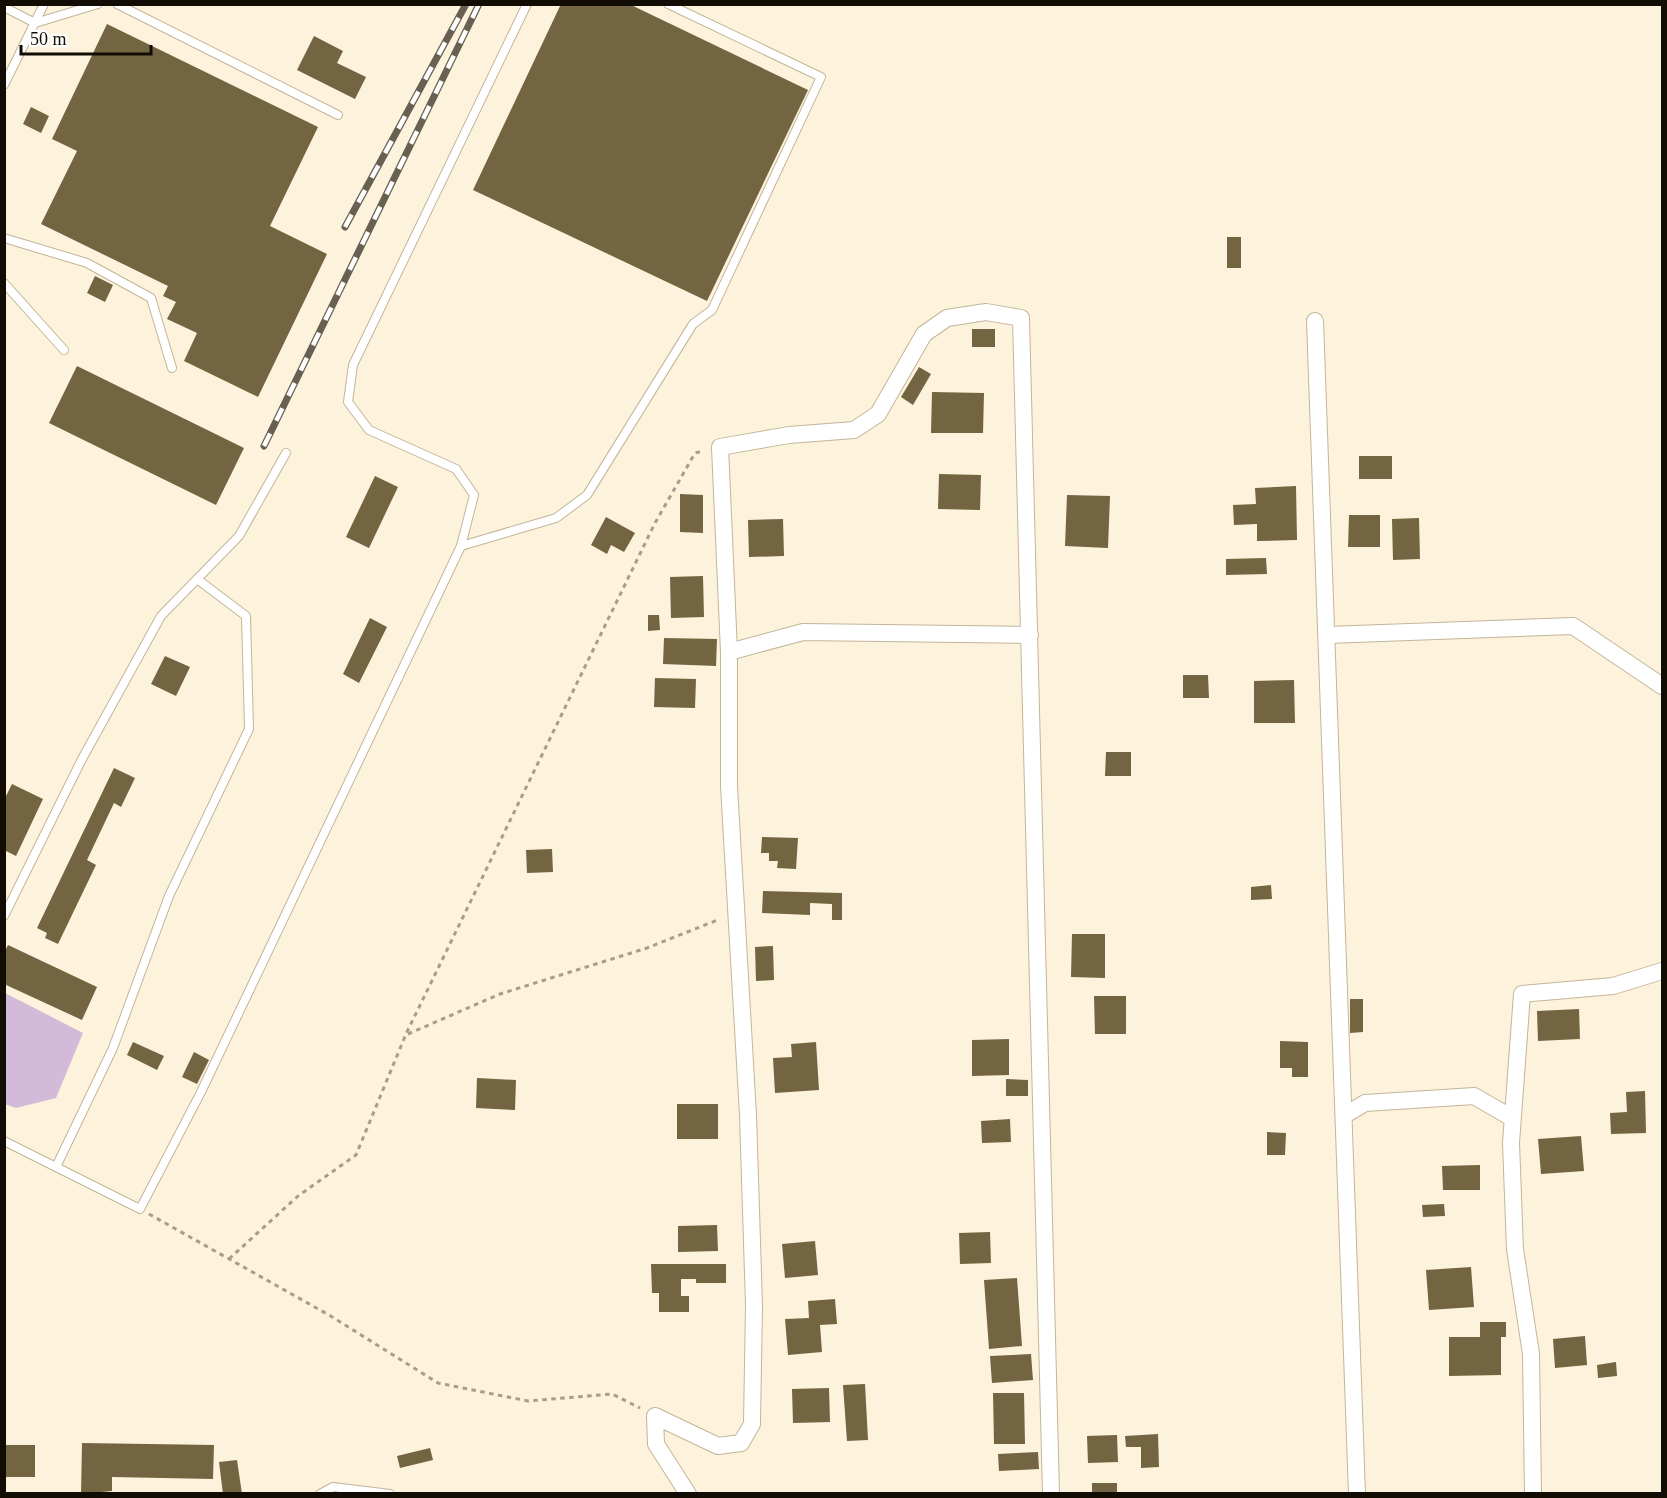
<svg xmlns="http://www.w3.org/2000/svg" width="1667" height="1498" font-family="'Times New Roman',serif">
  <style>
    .green { fill: #d3bad9 }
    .building { fill: #736442 }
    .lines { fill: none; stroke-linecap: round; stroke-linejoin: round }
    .service-casing { stroke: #c2b699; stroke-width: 10 }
    .minor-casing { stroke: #c2b699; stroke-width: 18 }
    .path { stroke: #a69d8b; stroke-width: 3; stroke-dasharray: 4.5 4.5; stroke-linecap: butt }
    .service { stroke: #fff; stroke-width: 8 }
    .minor { stroke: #fff; stroke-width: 16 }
    .rail-casing { stroke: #686153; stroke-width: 7 }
    .rail { stroke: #fff; stroke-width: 4.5; stroke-dasharray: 14; stroke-linecap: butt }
  </style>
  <rect width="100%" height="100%" fill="#fdf2db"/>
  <path class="green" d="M 5,993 L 83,1033 L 56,1098 L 16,1108 L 5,1104 Z"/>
  <g class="building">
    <path d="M 561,4 L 629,4 L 808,90 L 707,301 L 473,190 Z"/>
    <path d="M 107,24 L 318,127 L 270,226 L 327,254 L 258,397 L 184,361 L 197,333 L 167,319 L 176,302 L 163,296 L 168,286 L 41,224 L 77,151 L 52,139 Z"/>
    <path d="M 314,36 L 343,51 L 337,63 L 366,77 L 355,99 L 297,70 Z"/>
    <path d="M 31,107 L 49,116 L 41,133 L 23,124 Z"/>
    <rect x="1227" y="237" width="14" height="31"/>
    <path d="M 95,276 L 113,285 L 105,302 L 87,293 Z"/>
    <rect x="972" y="329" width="23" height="18"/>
    <path d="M 77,366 L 244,448 L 216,505 L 49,423 Z"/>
    <path d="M 919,367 L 931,374 L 913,405 L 901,397 Z"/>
    <path d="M 932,392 L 984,393 L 983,433 L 931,433 Z"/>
    <rect x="1359" y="456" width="33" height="23"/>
    <path d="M 939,474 L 981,475 L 980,510 L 938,509 Z"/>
    <path d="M 375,476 L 398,487 L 369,548 L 346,537 Z"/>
    <path d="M 1296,486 L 1297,540 L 1257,541 L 1257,524 L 1234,525 L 1233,505 L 1256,504 L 1255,488 Z"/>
    <path d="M 680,494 L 703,495 L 703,533 L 680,532 Z"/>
    <path d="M 1067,495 L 1110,496 L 1108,548 L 1065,546 Z"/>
    <path d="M 1349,515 L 1380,515 L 1380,547 L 1348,547 Z"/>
    <path d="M 606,517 L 635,533 L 624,552 L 611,545 L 607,554 L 591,545 Z"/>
    <path d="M 1419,518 L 1420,559 L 1393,560 L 1392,519 Z"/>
    <path d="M 783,519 L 784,556 L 749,557 L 748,520 Z"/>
    <path d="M 1266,558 L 1267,574 L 1226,575 L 1226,559 Z"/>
    <path d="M 703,576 L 704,617 L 671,618 L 670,577 Z"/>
    <path d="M 648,615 L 659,615 L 660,630 L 648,631 Z"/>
    <path d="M 370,618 L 387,627 L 359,683 L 343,674 Z"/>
    <path d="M 664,638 L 717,639 L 716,666 L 663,664 Z"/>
    <path d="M 165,656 L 190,667 L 176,696 L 151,684 Z"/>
    <path d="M 1183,675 L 1208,675 L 1209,698 L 1183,698 Z"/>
    <path d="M 655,678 L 696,679 L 695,708 L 654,707 Z"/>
    <path d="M 1294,680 L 1295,723 L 1254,723 L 1254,681 Z"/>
    <path d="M 1106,752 L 1131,752 L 1131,776 L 1105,776 Z"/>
    <path d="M 114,768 L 135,778 L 121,807 L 114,803 L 87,860 L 96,865 L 58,944 L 45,938 L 47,933 L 37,928 Z"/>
    <path d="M 12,784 L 43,799 L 16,856 L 4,850 L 4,800 Z"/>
    <path d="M 762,837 L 798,838 L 796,869 L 777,868 L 778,861 L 769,861 L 769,853 L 761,853 Z"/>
    <path d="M 552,849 L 553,872 L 527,873 L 526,850 Z"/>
    <path d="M 1271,885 L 1272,899 L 1251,900 L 1251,887 Z"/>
    <path d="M 763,891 L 842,893 L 842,920 L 832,920 L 832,904 L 810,903 L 810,915 L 762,913 Z"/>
    <path d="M 1072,934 L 1105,934 L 1105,978 L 1071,977 Z"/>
    <path d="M 8,945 L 97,987 L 82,1020 L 4,984 L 4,953 Z"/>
    <path d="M 773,946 L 774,980 L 756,981 L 755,947 Z"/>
    <path d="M 1094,996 L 1126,996 L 1126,1034 L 1095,1034 Z"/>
    <path d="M 1350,999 L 1363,999 L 1363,1032 L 1350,1033 Z"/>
    <path d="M 1579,1009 L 1580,1039 L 1538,1041 L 1537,1011 Z"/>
    <path d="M 1009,1039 L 1009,1075 L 972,1076 L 972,1040 Z"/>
    <path d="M 1280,1041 L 1308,1042 L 1308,1077 L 1292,1077 L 1292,1068 L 1280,1068 Z"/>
    <path d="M 133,1042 L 164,1056 L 157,1070 L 127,1055 Z"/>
    <path d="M 816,1042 L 819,1090 L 775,1093 L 773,1058 L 792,1057 L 791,1044 Z"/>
    <path d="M 194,1052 L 209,1060 L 197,1084 L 182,1077 Z"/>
    <path d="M 477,1078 L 516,1080 L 515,1110 L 476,1108 Z"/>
    <path d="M 1006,1079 L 1028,1080 L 1028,1096 L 1006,1096 Z"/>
    <path d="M 1645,1091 L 1646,1133 L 1611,1134 L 1610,1113 L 1627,1112 L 1626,1092 Z"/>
    <rect x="677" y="1104" width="41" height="35"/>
    <path d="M 1010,1119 L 1011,1142 L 982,1143 L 981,1121 Z"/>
    <path d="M 1267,1132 L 1286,1133 L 1285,1155 L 1267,1155 Z"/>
    <path d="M 1581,1136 L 1584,1171 L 1541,1174 L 1538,1139 Z"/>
    <path d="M 1480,1165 L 1480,1190 L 1443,1190 L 1442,1166 Z"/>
    <path d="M 1444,1204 L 1445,1216 L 1423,1217 L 1422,1205 Z"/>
    <path d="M 717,1225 L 718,1251 L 678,1252 L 678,1226 Z"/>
    <path d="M 990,1232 L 991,1263 L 960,1264 L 959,1233 Z"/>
    <path d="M 815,1241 L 818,1275 L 785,1278 L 782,1244 Z"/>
    <path d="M 651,1264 L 726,1264 L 726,1283 L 696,1283 L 696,1279 L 681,1279 L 681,1296 L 689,1296 L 689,1312 L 659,1312 L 659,1293 L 652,1293 Z"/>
    <path d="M 1471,1267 L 1474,1307 L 1429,1310 L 1426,1270 Z"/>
    <path d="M 1017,1278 L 1022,1346 L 989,1349 L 984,1280 Z"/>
    <path d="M 835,1299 L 837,1324 L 820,1325 L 822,1352 L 788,1355 L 785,1319 L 809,1318 L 808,1301 Z"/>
    <path d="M 1480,1322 L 1506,1322 L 1506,1337 L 1501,1337 L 1501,1375 L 1449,1376 L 1449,1337 L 1480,1337 Z"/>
    <path d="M 1585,1336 L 1587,1365 L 1555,1368 L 1553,1339 Z"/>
    <path d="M 1031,1354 L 1033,1380 L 992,1383 L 990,1356 Z"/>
    <path d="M 1616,1362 L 1617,1376 L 1598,1378 L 1597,1365 Z"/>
    <path d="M 865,1384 L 868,1440 L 847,1441 L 843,1385 Z"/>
    <path d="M 829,1388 L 830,1422 L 793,1423 L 792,1389 Z"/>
    <path d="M 993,1393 L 1024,1393 L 1025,1444 L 994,1444 Z"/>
    <path d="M 1158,1434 L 1159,1467 L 1141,1468 L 1141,1447 L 1126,1447 L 1125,1436 Z"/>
    <path d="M 1117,1435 L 1118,1462 L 1088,1463 L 1087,1436 Z"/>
    <path d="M 82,1443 L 214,1445 L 213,1479 L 112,1477 L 112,1491 L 81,1494 Z"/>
    <rect x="4" y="1445" width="31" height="32"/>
    <path d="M 430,1448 L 433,1460 L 400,1468 L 397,1456 Z"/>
    <path d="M 1038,1452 L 1039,1469 L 999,1471 L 998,1454 Z"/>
    <path d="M 237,1460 L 242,1494 L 223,1494 L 219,1462 Z"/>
    <rect x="1092" y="1483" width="25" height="11"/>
  </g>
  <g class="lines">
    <g class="service-casing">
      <g id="service">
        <path d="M 117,4 L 338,115"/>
        <path d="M 4,7 L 35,23 L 98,4"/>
        <path d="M 4,85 L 44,4"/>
        <path d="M 4,238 L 87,263 L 151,298 L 172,368"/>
        <path d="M 4,283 L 64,350"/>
        <path d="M 461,546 L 556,518 L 587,495 L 693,324 L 712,310 L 821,77 L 668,4"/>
        <path d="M 4,916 L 82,759 L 161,616 L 239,536 L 286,453"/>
        <path d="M 4,1141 L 140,1209 L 201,1092 L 461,546 L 474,495 L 456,469 L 369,430 L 348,402 L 353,365 L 527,4"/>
        <path d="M 56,1167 L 113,1048 L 169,896 L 249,729 L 246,616 L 197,579"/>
        <path d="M 320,1494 L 333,1487 L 390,1494"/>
      </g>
    </g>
    <g class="minor-casing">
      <g id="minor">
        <path d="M 1315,321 L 1357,1494"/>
        <path d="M 1327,635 L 1573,626 L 1662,686"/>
        <path d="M 729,652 L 803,632 L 1030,635"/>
        <path d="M 1345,1115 L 1365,1103 L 1474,1096 L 1512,1118"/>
        <path d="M 688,1494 L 656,1444 L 655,1416 L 718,1446 L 741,1443 L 752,1424 L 754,1305 L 748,1115 L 729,786 L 729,652 L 720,447 L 789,435 L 854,430 L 878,414 L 924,334 L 947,318 L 986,312 L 1021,318 L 1051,1494"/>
        <path d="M 1533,1494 L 1531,1354 L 1515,1249 L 1511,1143 L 1522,994 L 1613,986 L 1662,971"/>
      </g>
    </g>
    <g class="path">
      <path d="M 408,1034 L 500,994 L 647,948 L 720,919"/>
      <path d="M 149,1214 L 329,1315 L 438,1383 L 528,1401 L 612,1394 L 640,1408"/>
      <path d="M 229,1259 L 298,1196 L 356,1155 L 406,1034 L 655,523 L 695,453 L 703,451"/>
    </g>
    <use href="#service" class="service"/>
    <use href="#minor" class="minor"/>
    <g class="rail-casing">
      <g id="rail">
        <path d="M 345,227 L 466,4"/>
        <path d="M 264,446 L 479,4"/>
      </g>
    </g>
    <use href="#rail" class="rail"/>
  </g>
  <rect width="1667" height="1498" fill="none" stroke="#120d04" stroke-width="12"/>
  <path d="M21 45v9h130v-9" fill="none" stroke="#120d04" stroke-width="3"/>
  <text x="30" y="45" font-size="18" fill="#120d04" stroke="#ffffff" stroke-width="4.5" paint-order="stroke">50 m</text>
</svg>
